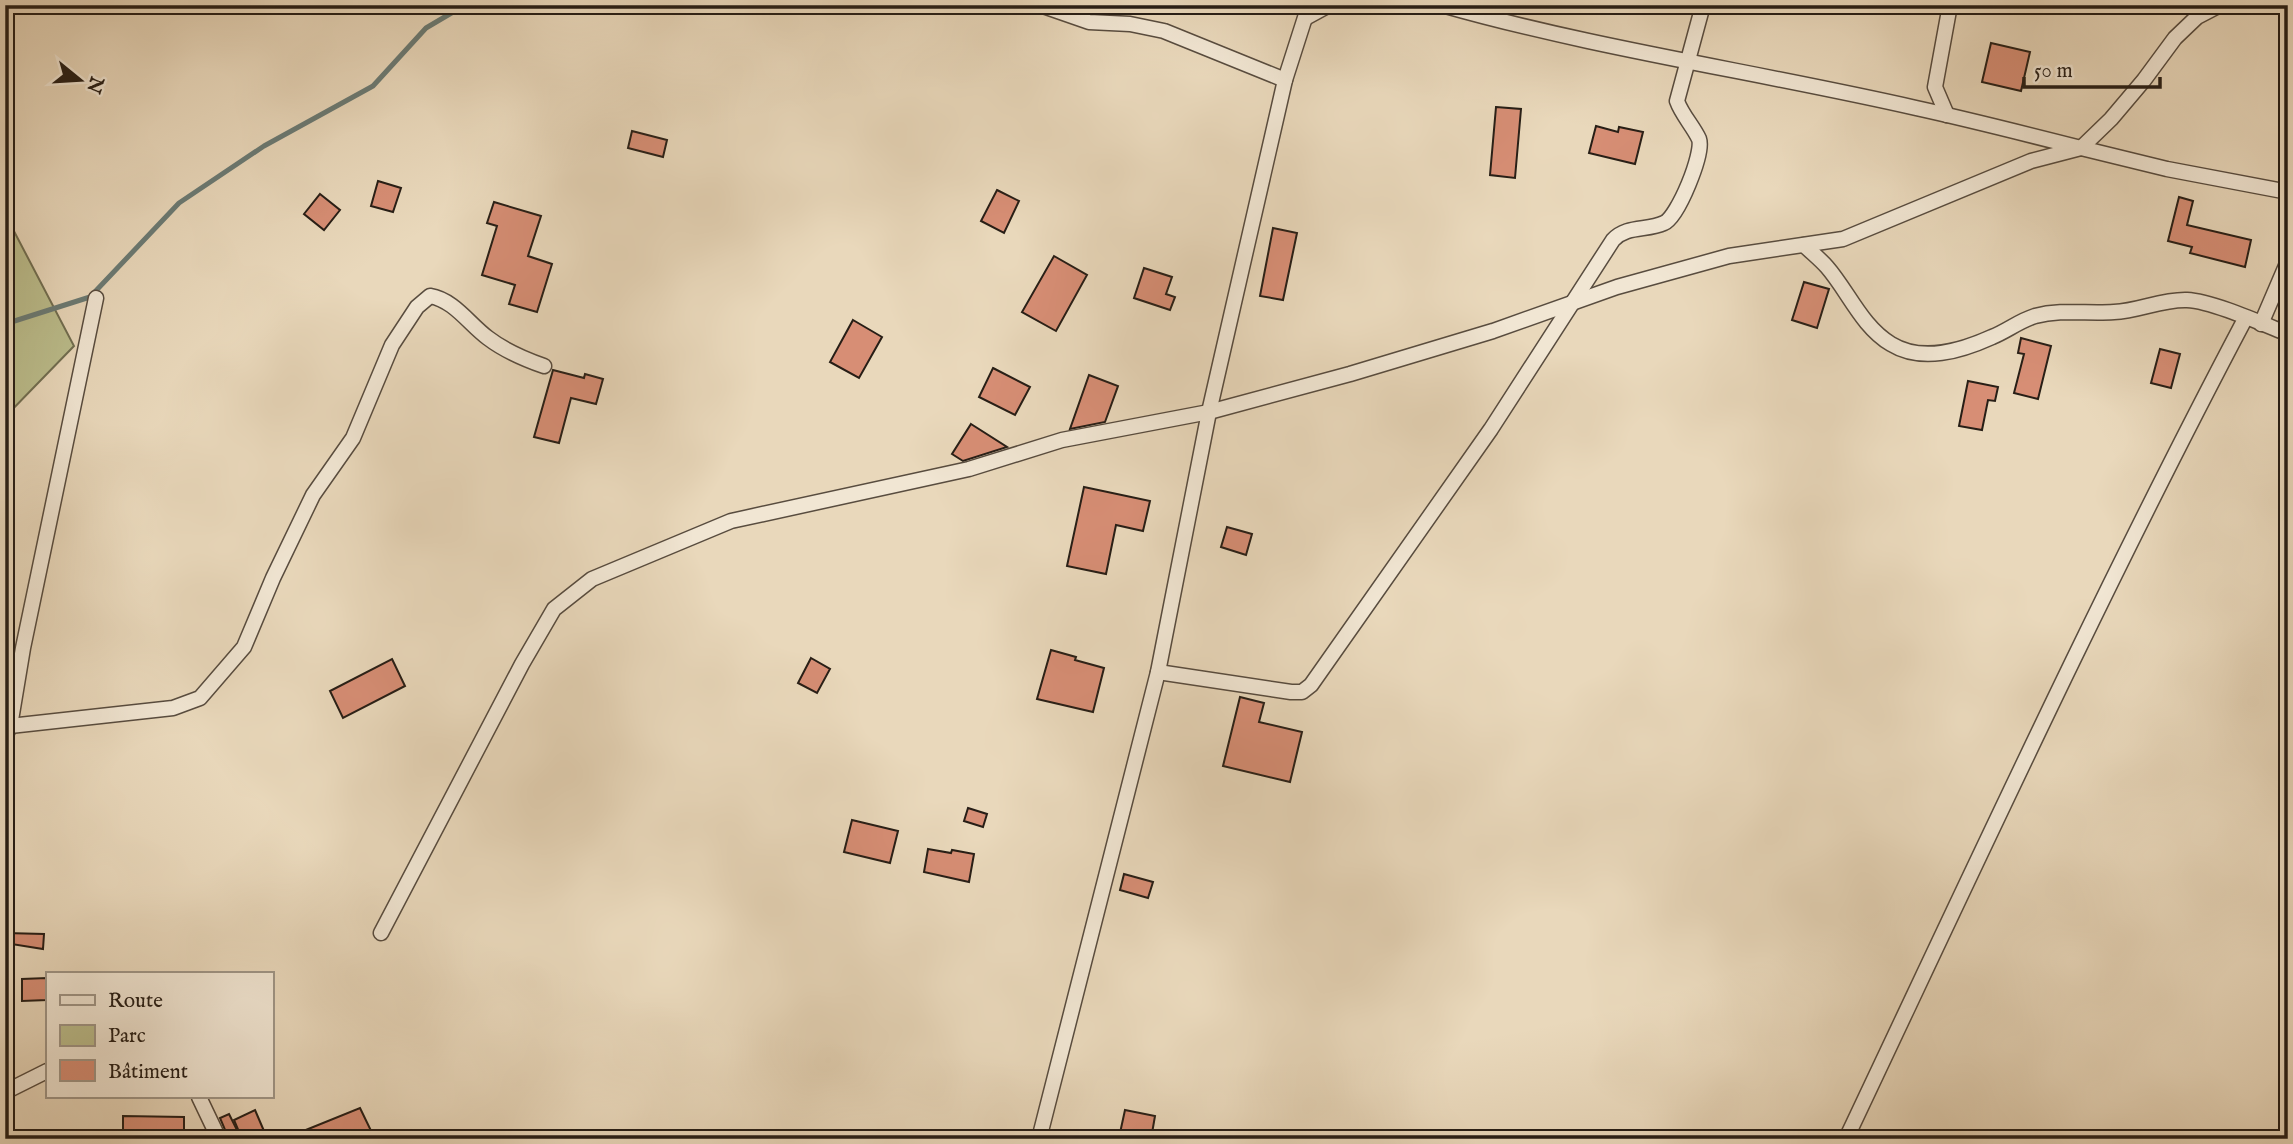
<svg xmlns="http://www.w3.org/2000/svg" width="2293" height="1144" font-family="'IM FELL English',serif">
  <style>
    .green { fill: #bbbd8c; stroke: #716e51; stroke-width: 2 }
    .lines { fill: none; stroke-linecap: round; stroke-linejoin: round }
    .stream { stroke: #6b7b75; stroke-width: 5 }
    .building { fill: #d78e75; stroke: #271e16; stroke-width: 2 }
    .minor-casing { stroke: #584c3f; stroke-width: 17 }
    .minor { stroke: #f1e6d3; stroke-width: 14 }
  </style>
  <rect width="100%" height="100%" fill="#e9d8bb"/>
  <filter id="stains"><feTurbulence type="fractalNoise" baseFrequency=".00286" numOctaves="4"/><feColorMatrix values="0 0 0 0 .2 0 0 0 0 .09 0 0 0 0 .02 0 0 0 .5 -.17"/></filter>
  <radialGradient id="worn" r=".72"><stop offset=".6" stop-color="#630" stop-opacity="0"/><stop offset="1" stop-color="#630" stop-opacity=".3"/></radialGradient>
  <path class="green" d="M 5,214 L 74,346 L 5,417 Z"/>
  <g class="lines">
    <path class="stream" d="M 5,324 L 90,297 L 179,203 L 264,146 L 373,86 L 426,28 L 465,5"/>
  </g>
  <g class="building">
    <path d="M 1991,43 L 2030,52 L 2021,91 L 1982,82 Z"/>
    <path d="M 1496,107 L 1521,109 L 1515,178 L 1490,175 Z"/>
    <path d="M 1596,126 L 1618,132 L 1619,127 L 1643,132 L 1635,164 L 1589,153 Z"/>
    <path d="M 632,131 L 667,140 L 663,157 L 628,148 Z"/>
    <path d="M 378,181 L 401,188 L 393,212 L 371,206 Z"/>
    <path d="M 997,190 L 1019,201 L 1004,233 L 981,221 Z"/>
    <path d="M 320,194 L 340,210 L 324,230 L 304,214 Z"/>
    <path d="M 2179,197 L 2193,201 L 2187,225 L 2251,240 L 2245,267 L 2190,253 L 2192,247 L 2168,241 Z"/>
    <path d="M 494,202 L 541,216 L 528,256 L 552,264 L 537,312 L 509,304 L 515,285 L 482,275 L 497,226 L 487,223 Z"/>
    <path d="M 1273,228 L 1297,233 L 1283,300 L 1260,296 Z"/>
    <path d="M 1054,256 L 1087,275 L 1056,331 L 1022,312 Z"/>
    <path d="M 1144,268 L 1172,277 L 1166,294 L 1175,297 L 1170,310 L 1134,298 Z"/>
    <path d="M 1804,282 L 1829,289 L 1817,328 L 1792,320 Z"/>
    <path d="M 853,320 L 882,337 L 859,378 L 830,362 Z"/>
    <path d="M 2021,338 L 2051,346 L 2038,399 L 2014,393 L 2024,354 L 2018,353 Z"/>
    <path d="M 2160,349 L 2180,354 L 2171,388 L 2151,383 Z"/>
    <path d="M 993,368 L 1030,387 L 1015,415 L 979,397 Z"/>
    <path d="M 553,370 L 584,378 L 585,374 L 603,379 L 596,404 L 571,398 L 559,443 L 534,437 Z"/>
    <path d="M 1089,375 L 1118,386 L 1105,422 L 1070,429 Z"/>
    <path d="M 1968,381 L 1998,387 L 1995,401 L 1988,400 L 1982,430 L 1959,426 Z"/>
    <path d="M 971,424 L 1007,447 L 963,461 L 952,454 Z"/>
    <path d="M 1084,487 L 1150,501 L 1143,531 L 1116,525 L 1106,574 L 1067,566 Z"/>
    <path d="M 1227,527 L 1252,534 L 1246,555 L 1221,547 Z"/>
    <path d="M 1051,650 L 1076,657 L 1075,660 L 1104,668 L 1093,712 L 1037,699 Z"/>
    <path d="M 811,658 L 830,669 L 817,693 L 798,683 Z"/>
    <path d="M 392,659 L 405,686 L 343,718 L 330,691 Z"/>
    <path d="M 1240,697 L 1264,703 L 1259,722 L 1302,732 L 1290,782 L 1223,766 Z"/>
    <path d="M 968,808 L 987,814 L 983,827 L 964,821 Z"/>
    <path d="M 852,820 L 898,831 L 890,863 L 844,852 Z"/>
    <path d="M 928,849 L 951,853 L 952,850 L 974,854 L 969,882 L 924,872 Z"/>
    <path d="M 1124,874 L 1153,882 L 1148,898 L 1120,890 Z"/>
    <path d="M 5,933 L 44,934 L 43,949 L 5,943 Z"/>
    <path d="M 47,978 L 47,1000 L 22,1001 L 22,979 Z"/>
    <path d="M 360,1108 L 375,1139 L 286,1139 L 286,1138 Z"/>
    <path d="M 255,1110 L 264,1131 L 242,1139 L 234,1120 Z"/>
    <path d="M 1125,1110 L 1155,1116 L 1151,1139 L 1120,1133 Z"/>
    <path d="M 229,1114 L 238,1132 L 228,1137 L 220,1118 Z"/>
    <path d="M 123,1116 L 184,1117 L 184,1139 L 123,1139 Z"/>
  </g>
  <g class="lines">
    <g class="minor-casing">
      <g id="minor">
        <path d="M 1040,5 L 1089,22 L 1130,24 L 1164,31 L 1285,80"/>
        <path d="M 1442,5 C 1597,49 1758,72 1916,108 C 1971,120 2026,134 2081,148 L 2111,119 L 2144,80 L 2175,38 L 2197,17 L 2220,5"/>
        <path d="M 1307,17 L 1329,5"/>
        <path d="M 1947,115 L 1935,87 L 1950,5"/>
        <path d="M 1804,245 C 1811,252 1820,259 1827,267 C 1848,291 1862,327 1891,344 C 1922,363 1961,351 1992,337 C 2007,331 2019,321 2035,316 C 2062,309 2087,314 2114,312 C 2139,311 2162,299 2187,300 C 2212,301 2263,324 2288,334"/>
        <path d="M 2261,324 L 2288,261"/>
        <path d="M 1158,672 L 1291,692 L 1302,692 L 1311,685 L 1491,429 L 1613,240 C 1627,225 1647,231 1664,223 C 1678,217 1704,153 1699,139 C 1693,126 1682,115 1677,101 L 1703,5"/>
        <path d="M 10,726 L 173,708 L 200,698 L 244,647 L 273,578 L 313,495 L 353,438 L 392,345 L 417,307 L 430,296 C 454,300 469,324 488,338 C 505,351 524,359 544,366"/>
        <path d="M 5,737 L 10,726 L 23,648 L 96,298"/>
        <path d="M 381,933 L 522,664 L 554,609 L 592,579 L 731,521 L 969,469 L 1062,440 L 1209,412 L 1350,374 L 1493,331 L 1617,287 L 1729,256 L 1843,239 L 2031,161 L 2081,148 L 2167,169 L 2288,192"/>
        <path d="M 5,1092 L 47,1071"/>
        <path d="M 199,1097 L 219,1139"/>
        <path d="M 1039,1139 L 1158,672 L 1209,412 L 1285,80 L 1309,5"/>
        <path d="M 1846,1139 C 1976,864 2103,588 2245,319"/>
      </g>
    </g>
    <use href="#minor" class="minor"/>
  </g>
  <rect width="2293" height="1144" fill="none" stroke="#e9d8bb" stroke-width="28"/>
  <rect x="7" y="7" width="2279" height="1130" fill="none" stroke="#271e16" stroke-width="3.5"/>
  <rect x="14" y="14" width="2265" height="1116" fill="none" stroke="#271e16" stroke-width="2"/>
  <rect x="46" y="972" width="228" height="126" fill="#f1e6d3" stroke="#a09687" stroke-width="2"/>
  <rect x="60" y="995" width="35" height="10" fill="#f1e6d3" stroke="#a09687" stroke-width="2"/>
  <text x="108" y="1007" font-size="21" fill="#271e16">Route</text>
  <rect x="60" y="1025" width="35" height="21" fill="#bbbd8c" stroke="#a09687" stroke-width="2"/>
  <text x="108" y="1042" font-size="21" fill="#271e16">Parc</text>
  <rect x="60" y="1060" width="35" height="21" fill="#d78e75" stroke="#a09687" stroke-width="2"/>
  <text x="108" y="1078" font-size="21" fill="#271e16">Bâtiment</text>
  <g transform="translate(80 80) rotate(108)" stroke="#f1e6d3" stroke-width="5" paint-order="stroke">
  <path d="M0-5L12 26L0 18L-12 26Z" fill="#271e16"/>
  <text y="-10" font-size="19" font-weight="bold" text-anchor="middle" fill="#271e16">N</text>
  </g>
  <path d="M2024 77v10h136v-10" fill="none" stroke="#271e16" stroke-width="3.5"/>
  <text x="2034" y="77" font-size="21" fill="#271e16" stroke="#f1e6d3" stroke-width="5" paint-order="stroke">50 m</text>
  <rect width="100%" height="100%" filter="url(#stains)"/>
  <rect width="100%" height="100%" fill="url(#worn)"/>
</svg>
